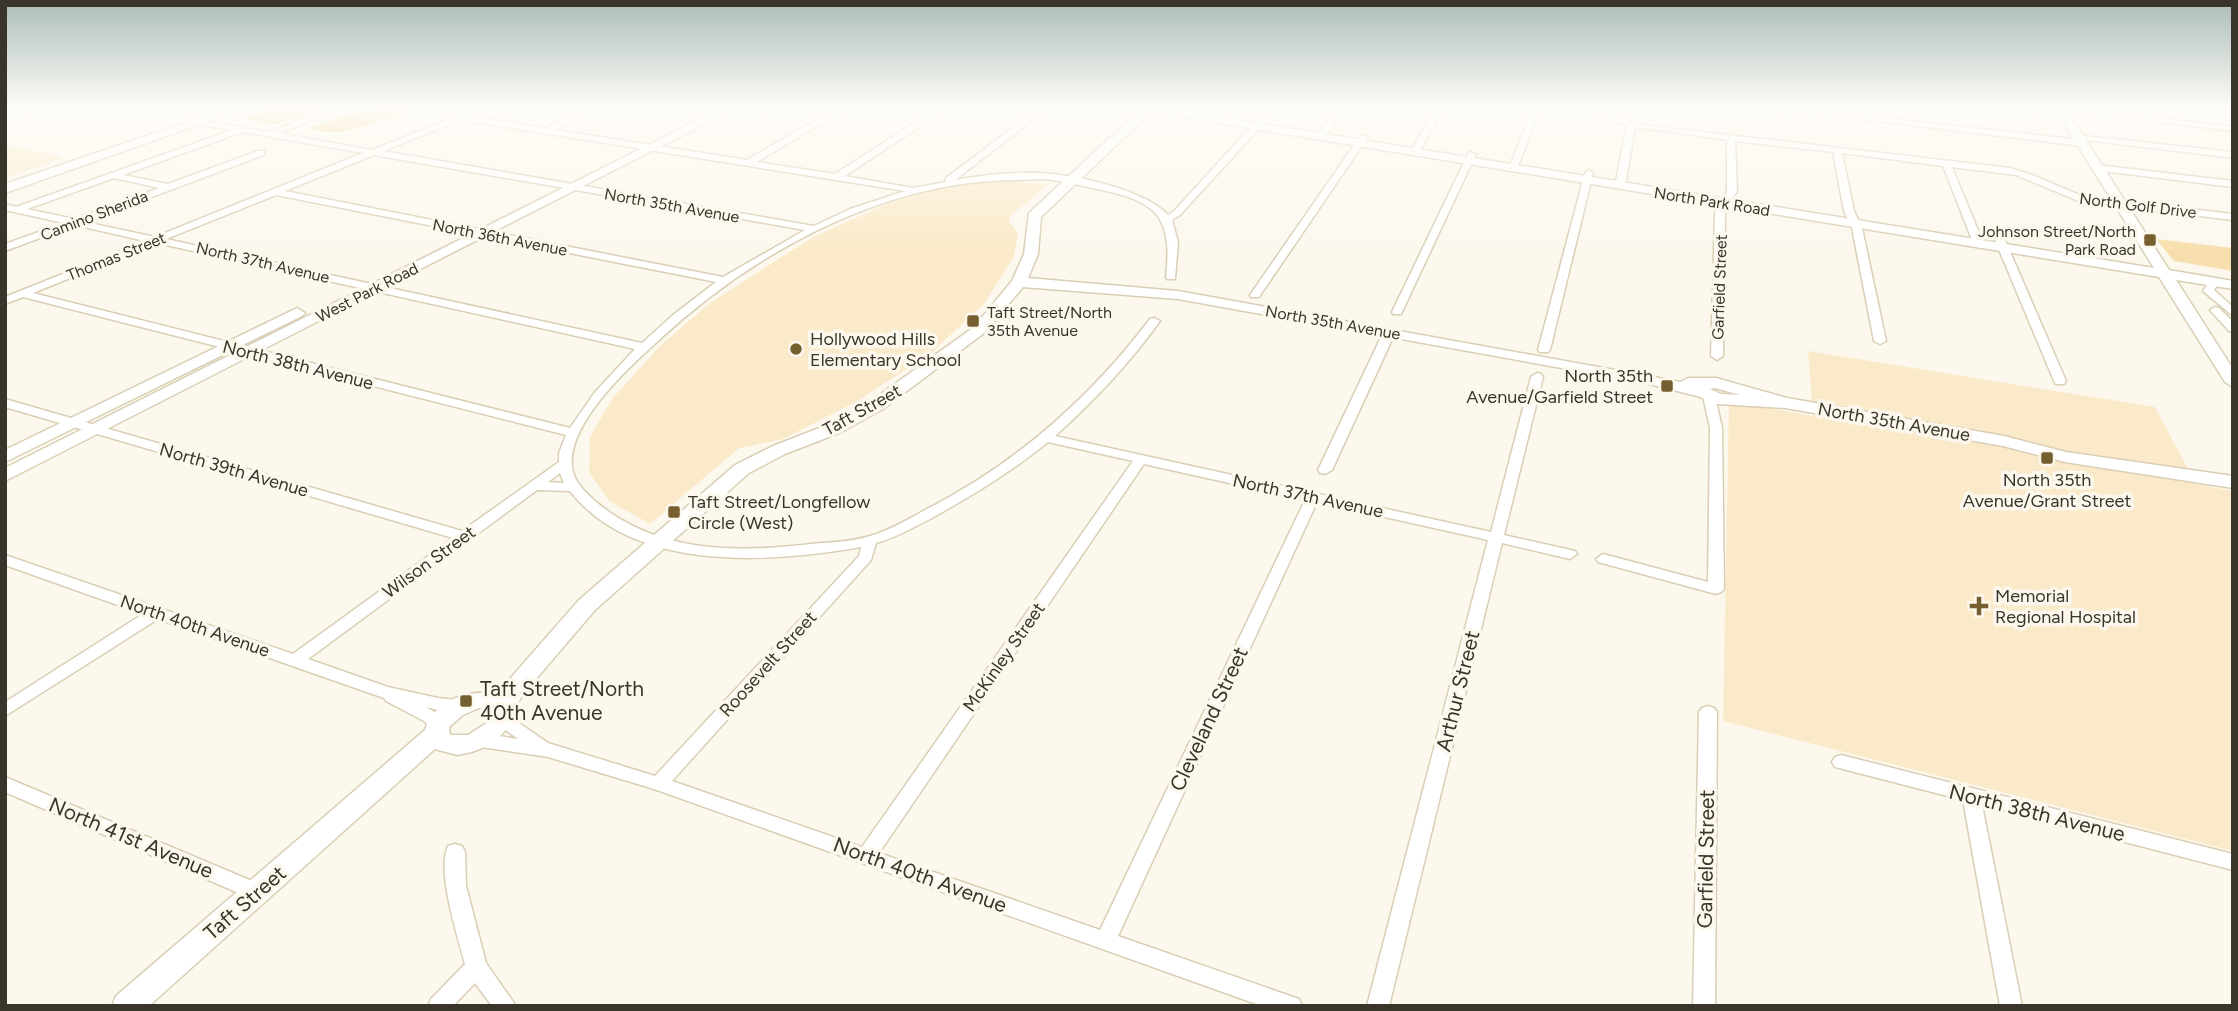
<svg xmlns="http://www.w3.org/2000/svg" width="2238" height="1011" font-family="Figtree,sans-serif">
  <style>
    .built { fill: #faeac9 }
    .green { fill: #f7dfad }
    .water { fill: #f2ca74 }
    .lines { fill: none; stroke-linecap: round; stroke-linejoin: round }
    .street-casing { stroke: #daceb5; stroke-width: 3 }
    .secondary-casing { stroke: #daceb5; stroke-width: 3 }
    .primary-casing { stroke: #daceb5; stroke-width: 3 }
    .street { fill: #fff; fill-rule: evenodd }
    .secondary { fill: #fff; fill-rule: evenodd }
    .primary { fill: #fff; fill-rule: evenodd }
    .poi-dot { fill: #755f2f; stroke: #fdf8ee; stroke-width: 2.5 }
    .labels { text-anchor: middle; stroke-width: 7; stroke-linejoin: round; paint-order: stroke }
    .far-street-label { font-size: 16px; fill: #3a352b; stroke: #fdf8ee }
    .far-poi-label { font-size: 16px; fill: #3a352b; stroke: #fdf8ee; text-anchor: end }
    .poi-label { font-size: 18px; fill: #3a352b; stroke: #fdf8ee; text-anchor: start }
    .street-label { font-size: 18px; fill: #3a352b; stroke: #fdf8ee }
    .near-poi-label { font-size: 21px; fill: #3a352b; stroke: #fdf8ee; text-anchor: start }
    .near-street-label { font-size: 21px; fill: #3a352b; stroke: #fdf8ee }
  </style>
  <rect width="100%" height="100%" fill="#fdf8ee"/>
  <g class="built">
    <path d="M 5,145 L 66,157 L 5,178 Z"/>
    <path d="M 1005,181 L 1048,184 L 1009,217 L 1010,223 L 1018,234 L 1013,258 L 984,304 L 931,353 L 856,402 L 783,439 L 739,448 L 650,524 L 609,501 L 589,472 L 590,437 L 612,399 L 661,345 L 710,303 L 813,237 L 884,205 L 928,191 L 970,183 Z"/>
    <path d="M 1808,351 L 2155,407 L 2196,484 L 2233,491 L 2233,851 L 1723,721 L 1729,404 L 1745,404 L 1813,416 Z"/>
  </g>
  <path class="green" d="M 2156,239 L 2233,248 L 2233,271 L 2174,261 Z"/>
  <g class="water">
    <path d="M 267,109 L 321,109 L 277,124 L 244,119 Z"/>
    <path d="M 381,109 L 414,109 C 379,117 346,142 309,128 L 343,116 Z"/>
  </g>
  <g class="lines">
    <g class="street-casing">
      <g id="street">
        <path d="M 39,109 L 52,109 L 5,124 L 5,119 Z"/>
        <path d="M 329,109 L 341,109 L 279,133 L 372,150 L 460,115 L 546,128 L 588,109 L 599,109 L 556,130 L 747,160 L 835,109 L 845,109 L 757,162 L 835,174 L 936,109 L 946,109 L 845,176 L 913,188 L 946,182 L 946,178 L 1038,109 L 1047,109 L 955,180 C 986,174 1020,171 1052,174 C 1084,177 1146,191 1168,215 L 1174,211 L 1259,118 L 1265,118 L 1265,122 L 1180,215 L 1172,220 L 1178,242 L 1175,279 L 1167,279 L 1166,277 C 1173,215 1156,201 1097,189 C 1082,186 1068,182 1053,180 C 1042,178 1029,180 1017,180 C 884,180 752,253 657,342 C 628,368 568,423 572,466 C 573,481 585,492 595,501 C 656,553 736,553 811,544 C 831,542 851,542 870,536 C 891,530 910,518 929,508 C 1018,462 1090,398 1150,319 L 1154,318 L 1160,321 C 1129,364 1094,401 1055,436 L 1491,532 L 1531,377 L 1537,373 L 1541,374 L 1543,377 L 1504,535 L 1575,551 L 1577,554 L 1570,559 L 1502,543 L 1389,1006 L 1367,1006 L 1488,540 L 1317,502 L 1118,936 L 1299,999 L 1302,1006 L 1262,1006 L 654,789 L 548,757 L 481,747 L 475,745 L 472,740 L 475,735 L 481,733 L 518,739 L 497,724 L 494,720 L 497,716 L 503,714 L 509,716 L 548,743 L 655,776 L 859,556 L 861,547 C 769,563 634,573 570,491 L 537,490 L 308,659 L 388,687 L 438,698 L 467,701 L 470,705 L 467,709 L 438,710 L 426,707 L 436,713 L 447,725 L 444,729 L 438,731 L 432,729 L 424,721 L 386,701 L 384,698 L 158,619 L 5,716 L 5,702 L 143,614 L 5,565 L 5,555 L 293,654 L 453,538 L 5,407 L 5,399 L 462,531 L 559,462 L 559,453 L 566,435 L 23,297 L 5,304 L 5,297 L 145,241 L 75,225 L 5,251 L 5,244 L 64,223 L 5,210 L 5,204 L 16,207 L 232,130 L 196,124 L 196,120 L 269,132 ZM 461,120 L 905,191 L 850,209 L 814,226 L 383,151 ZM 242,132 L 363,153 L 155,237 L 85,222 L 264,155 L 264,151 L 258,151 L 168,184 L 123,175 ZM 374,155 L 805,230 L 723,277 L 285,191 ZM 114,178 L 159,188 L 74,219 L 27,209 ZM 276,195 L 716,282 L 673,315 L 642,343 L 166,239 ZM 157,243 L 635,349 L 595,392 L 570,428 L 33,293 ZM 1048,442 L 1133,461 L 862,847 L 672,781 L 871,560 L 876,543 C 895,538 912,528 930,519 C 972,496 1011,472 1048,442 ZM 1144,464 L 1305,500 L 1100,930 L 879,853 ZM 560,473 L 564,483 L 548,482 Z"/>
        <path d="M 1239,109 L 1248,109 L 1234,124 L 1228,124 L 1228,120 Z"/>
        <path d="M 1338,109 L 1346,109 L 1323,139 L 1317,139 L 1317,135 Z"/>
        <path d="M 1435,109 L 1443,109 L 1418,154 L 1412,154 L 1411,152 Z"/>
        <path d="M 1533,109 L 1541,109 L 1517,168 L 1510,170 L 1509,168 Z"/>
        <path d="M 1598,109 L 1607,109 L 1615,116 L 1643,125 L 2010,168 L 2032,175 L 2082,196 L 2233,214 L 2233,220 L 2081,202 L 2016,175 L 1952,167 L 1984,245 L 1979,248 L 1974,245 L 1943,166 L 1842,153 L 1854,211 L 1862,228 L 1886,341 L 1880,344 L 1874,341 L 1852,228 L 1844,211 L 1833,152 L 1735,141 L 1737,192 L 1727,204 L 1725,215 L 1723,356 L 1717,360 L 1711,356 L 1715,215 L 1717,203 L 1727,192 L 1727,140 L 1635,127 L 1625,186 L 1620,189 L 1615,186 L 1627,125 L 1609,120 Z"/>
        <path d="M 1777,109 L 1804,109 L 2082,140 L 2086,143 L 2082,146 Z"/>
        <path d="M 2056,109 L 2082,109 L 2233,127 L 2233,131 Z"/>
        <path d="M 1361,135 L 1368,137 L 1259,297 L 1251,297 L 1250,295 Z"/>
        <path d="M 2075,135 L 2233,152 L 2233,158 L 2078,139 L 2075,139 Z"/>
        <path d="M 1469,152 L 1476,154 L 1402,312 L 1401,314 L 1393,314 L 1392,312 Z"/>
        <path d="M 2097,165 L 2233,181 L 2233,187 L 2094,170 L 2094,166 Z"/>
        <path d="M 1589,170 L 1593,173 L 1550,350 L 1548,352 L 1540,352 L 1538,350 L 1585,173 Z"/>
        <path d="M 2000,237 L 2005,240 L 2066,381 L 2064,384 L 2056,384 L 2054,381 L 1995,240 Z"/>
        <path d="M 2214,279 L 2219,282 L 2214,290 L 2233,307 L 2233,316 L 2203,291 L 2210,280 Z"/>
        <path d="M 2215,307 L 2219,308 L 2233,322 L 2233,332 L 2229,331 L 2210,310 Z"/>
        <path d="M 1389,330 L 1395,333 L 1332,470 L 1325,474 L 1320,473 L 1318,470 L 1383,333 Z"/>
        <path d="M 1709,392 L 1715,396 L 1722,428 L 1724,589 L 1721,592 L 1716,594 L 1598,562 L 1596,559 L 1603,554 L 1708,582 L 1710,428 L 1703,396 Z"/>
        <path d="M 1708,706 L 1714,708 L 1717,712 L 1715,1006 L 1693,1006 L 1699,712 L 1702,708 Z"/>
        <path d="M 1841,755 L 2233,854 L 2233,870 L 1982,805 L 2022,1006 L 2000,1006 L 1963,800 L 1835,767 L 1832,762 L 1835,757 Z"/>
        <path d="M 5,777 L 264,886 L 267,892 L 264,898 L 257,900 L 250,898 L 5,792 Z"/>
        <path d="M 455,844 L 462,846 L 465,852 L 466,886 L 486,963 L 516,1006 L 492,1006 L 475,983 L 453,1006 L 428,1006 L 431,999 L 465,964 C 458,938 436,870 448,846 Z"/>
      </g>
    </g>
    <g class="secondary-casing">
      <g id="secondary">
        <path d="M 720,109 L 734,109 L 5,481 L 5,468 Z"/>
        <path d="M 1141,109 L 1171,109 L 2154,268 L 2055,109 L 2066,109 L 2169,270 L 2233,281 L 2233,289 L 2176,280 L 2233,369 L 2233,387 L 2225,382 L 2159,277 L 1151,112 L 1041,217 L 1038,254 L 1028,278 L 1178,291 L 1681,382 L 1688,378 L 1716,378 L 1787,398 L 2004,436 L 2066,452 L 2233,476 L 2233,488 L 2065,462 L 2003,446 L 1785,408 L 1718,404 L 1697,396 L 1645,383 L 1178,299 L 1023,287 L 984,333 L 883,409 L 839,433 L 785,454 L 749,473 L 595,610 L 524,693 L 514,709 L 515,718 L 511,724 L 494,743 L 472,752 L 457,755 L 435,749 L 149,1006 L 112,1006 L 116,996 L 425,730 C 434,699 471,688 499,695 L 508,681 L 579,600 L 735,465 L 773,446 L 827,425 L 871,401 L 974,327 L 1012,281 L 1024,254 L 1029,213 ZM 1715,388 L 1740,395 L 1721,394 L 1710,389 ZM 479,708 L 491,712 L 488,722 L 468,735 L 450,735 L 449,727 L 463,715 Z"/>
        <path d="M 297,308 L 305,313 L 302,316 L 5,462 L 5,450 Z"/>
      </g>
    </g>
    <g class="primary-casing">
      <path id="primary" d="M 225,109 L 243,109 L 5,193 L 5,184 Z"/>
    </g>
    <use href="#street" class="street"/>
    <use href="#secondary" class="secondary"/>
    <use href="#primary" class="primary"/>
  </g>
  <linearGradient id="sky" x2="0" y2="1"><stop stop-color="#acbdba"/><stop offset="0.43" stop-color="#fefcf7"/><stop offset="1" stop-color="#fefcf7" stop-opacity="0"/></linearGradient>
  <rect width="2238" height="251" fill="url(#sky)"/>
  <g class="poi-dot">
    <rect x="2143" y="233" width="14" height="14" rx="3.5"/>
    <rect x="966" y="314" width="14" height="14" rx="3.5"/>
    <circle cx="796" cy="349" r="7"/>
    <rect x="1660" y="379" width="14" height="14" rx="3.5"/>
    <rect x="2040" y="451" width="14" height="14" rx="3.5"/>
    <rect x="667" y="505" width="14" height="14" rx="3.5"/>
    <path d="M1975.5 595.5h7v7h7v7h-7v7h-7v-7h-7v-7h7z"/>
    <rect x="459" y="694" width="14" height="14" rx="3.5"/>
  </g>
  <g class="labels">
    <g class="far-street-label">
      <text transform="translate(1712 201) rotate(9)" y="6">North Park Road</text>
      <text transform="translate(672 205) rotate(10)" y="6">North 35th Avenue</text>
      <text transform="translate(2138 205) rotate(7)" y="6">North Golf Drive</text>
      <text transform="translate(94 215) rotate(-21)" y="6">Camino Sherida</text>
      <text transform="translate(500 237) rotate(11)" y="6">North 36th Avenue</text>
      <text transform="translate(116 256) rotate(-22)" y="6">Thomas Street</text>
      <text transform="translate(263 262) rotate(13)" y="6">North 37th Avenue</text>
      <text transform="translate(1719 287) rotate(-88)" y="6">Garfield Street</text>
      <text transform="translate(367 292) rotate(-27)" y="6">West Park Road</text>
      <text transform="translate(1333 322) rotate(10)" y="6">North 35th Avenue</text>
    </g>
    <g class="far-poi-label">
      <text x="2136" y="237">Johnson Street/North<tspan x="2136" dy="18">Park Road</tspan></text>
      <text x="987" y="318" text-anchor="start">Taft Street/North<tspan x="987" dy="18">35th Avenue</tspan></text>
    </g>
    <g class="poi-label">
      <text x="810" y="345">Hollywood Hills<tspan x="810" dy="21">Elementary School</tspan></text>
      <text x="1653" y="382" text-anchor="end">North 35th<tspan x="1653" dy="21">Avenue/Garfield Street</tspan></text>
      <text x="2047" y="486" text-anchor="middle">North 35th<tspan x="2047" dy="21">Avenue/Grant Street</tspan></text>
      <text x="688" y="508">Taft Street/Longfellow<tspan x="688" dy="21">Circle (West)</tspan></text>
      <text x="1995" y="602">Memorial<tspan x="1995" dy="21">Regional Hospital</tspan></text>
    </g>
    <g class="street-label">
      <text transform="translate(298 365) rotate(14)" y="6">North 38th Avenue</text>
      <text transform="translate(862 410) rotate(-29)" y="6">Taft Street</text>
      <text transform="translate(1894 422) rotate(10)" y="6">North 35th Avenue</text>
      <text transform="translate(234 470) rotate(16)" y="6">North 39th Avenue</text>
      <text transform="translate(1308 496) rotate(12)" y="6">North 37th Avenue</text>
      <text transform="translate(429 562) rotate(-36)" y="6">Wilson Street</text>
      <text transform="translate(195 626) rotate(19)" y="6">North 40th Avenue</text>
      <text transform="translate(1004 657) rotate(-55)" y="6">McKinley Street</text>
      <text transform="translate(768 664) rotate(-48)" y="6">Roosevelt Street</text>
    </g>
    <g class="near-poi-label">
      <text x="480" y="696">Taft Street/North<tspan x="480" dy="24">40th Avenue</tspan></text>
    </g>
    <g class="near-street-label">
      <text transform="translate(1458 691) rotate(-76)" y="7">Arthur Street</text>
      <text transform="translate(1209 719) rotate(-65)" y="7">Cleveland Street</text>
      <text transform="translate(2037 813) rotate(14)" y="7">North 38th Avenue</text>
      <text transform="translate(131 838) rotate(23)" y="7">North 41st Avenue</text>
      <text transform="translate(1706 859) rotate(-89)" y="7">Garfield Street</text>
      <text transform="translate(920 875) rotate(20)" y="7">North 40th Avenue</text>
      <text transform="translate(245 903) rotate(-41)" y="7">Taft Street</text>
    </g>
  </g>
  <rect width="2238" height="1011" fill="none" stroke="#3a352b" stroke-width="14"/>
</svg>
